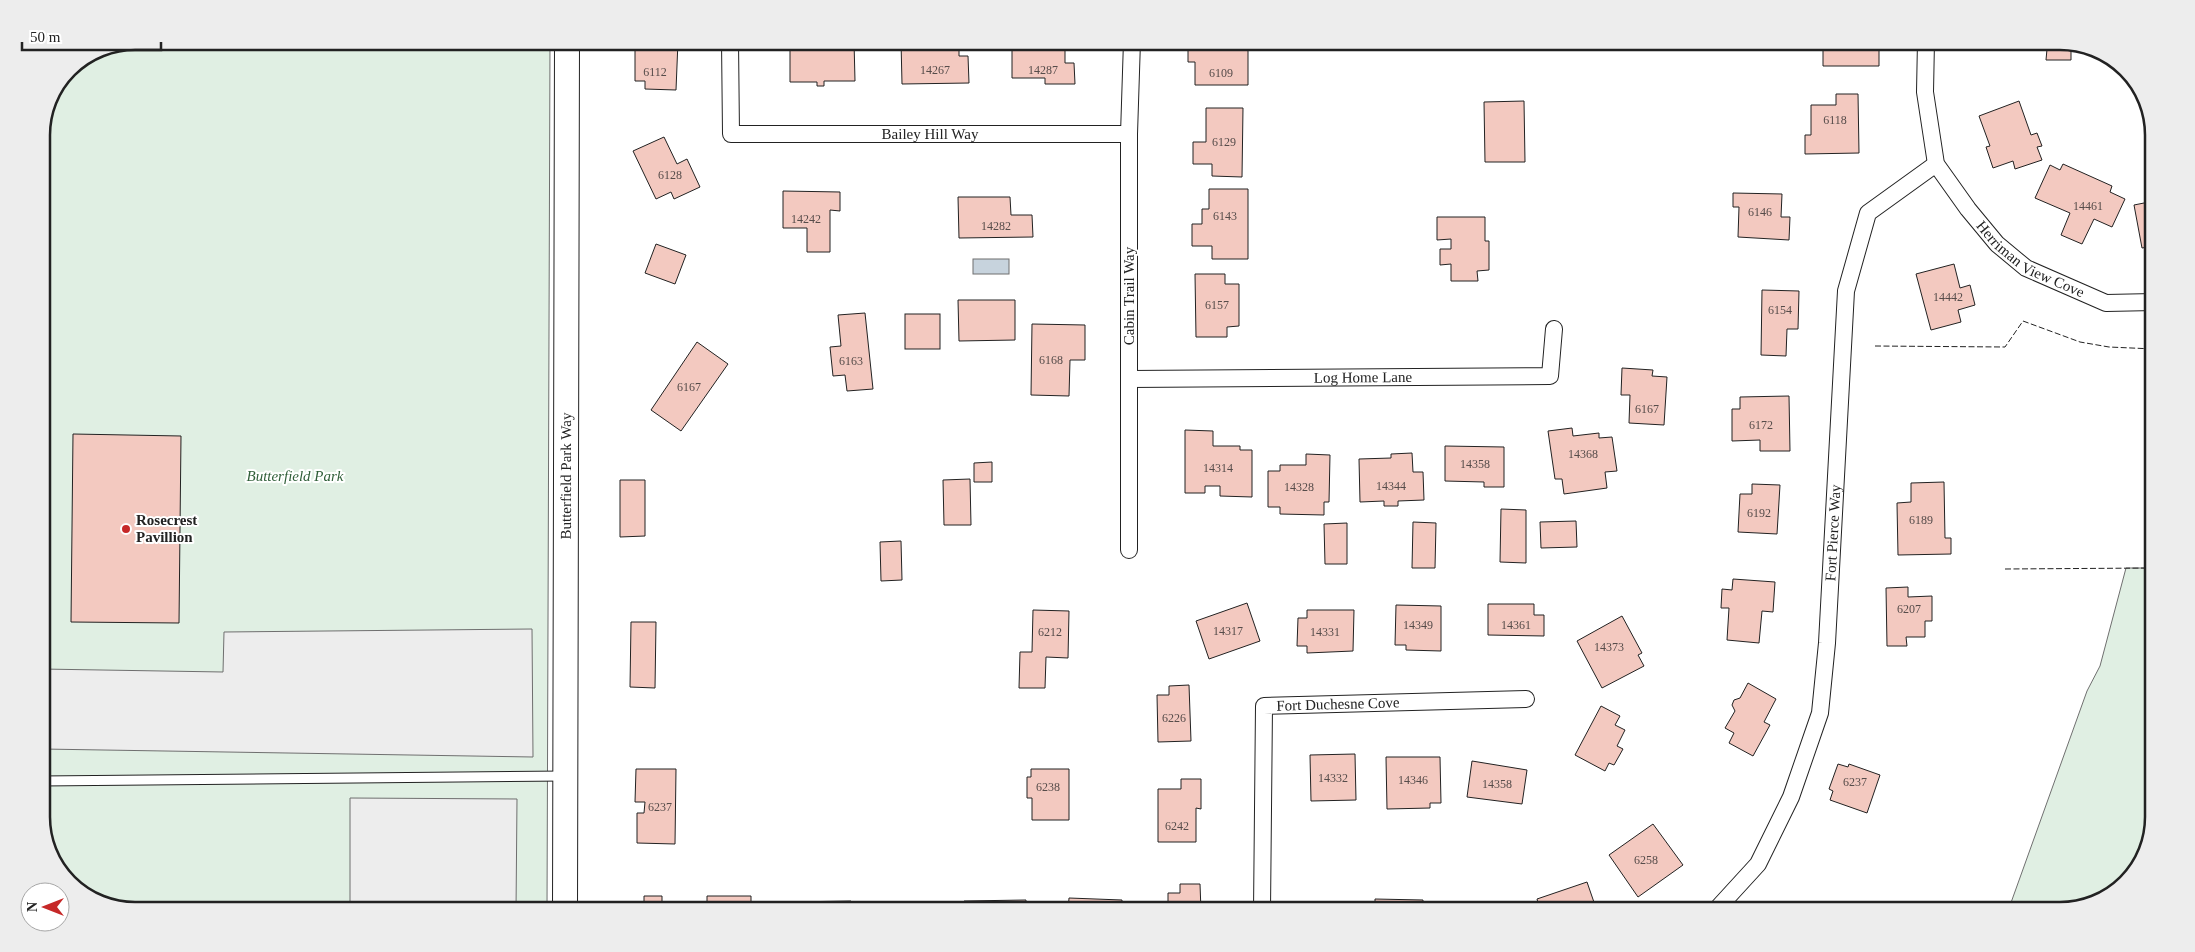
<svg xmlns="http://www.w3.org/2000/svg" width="2195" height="952" font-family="'Times New Roman',serif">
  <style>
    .green { fill: #e0efe3; stroke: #6f6f6f }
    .parking { fill: #ededed; stroke: #6f6f6f }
    .water { fill: #c7d3dd; stroke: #6f6f6f }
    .building { fill: #f3c9c0; stroke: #222 }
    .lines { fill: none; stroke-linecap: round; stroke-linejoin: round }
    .lane-casing { stroke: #222; stroke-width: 11 }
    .street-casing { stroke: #222; stroke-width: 18 }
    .secondary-casing { stroke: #222; stroke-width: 26 }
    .lane { stroke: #fff; stroke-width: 9 }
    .street { stroke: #fff; stroke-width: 16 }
    .secondary { stroke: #fff; stroke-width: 24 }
    .fence { stroke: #222; stroke-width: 1; stroke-dasharray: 6 2.5; stroke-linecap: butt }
    .poi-dot { fill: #c62828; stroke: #fff; stroke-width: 2 }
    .labels { text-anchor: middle; stroke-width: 4; stroke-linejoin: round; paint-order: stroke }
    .number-label { font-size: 12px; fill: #564c4a }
    .street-label { font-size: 15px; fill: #222; stroke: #fff }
    .park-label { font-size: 15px; font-style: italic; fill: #2f5e38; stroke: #fff }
    .poi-label { font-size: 15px; font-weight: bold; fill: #222; stroke: #fff; text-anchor: start }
    .rim { fill: none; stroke: #222; stroke-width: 2.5 }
  </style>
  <rect width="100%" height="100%" fill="#fff"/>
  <g class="green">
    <path d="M 135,41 L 550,42 L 547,911 L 135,911 L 100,904 L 60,874 L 41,823 L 41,129 L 69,69 L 100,48 Z"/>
    <path d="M 2126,568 L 2154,568 L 2154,817 L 2147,852 L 2112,895 L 2060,911 L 2008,911 L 2087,691 L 2100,666 Z"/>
  </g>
  <g class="parking">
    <path d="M 532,629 L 533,757 L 42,749 L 41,669 L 223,672 L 224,632 Z"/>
    <path d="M 350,798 L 517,799 L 516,911 L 350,911 Z"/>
  </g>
  <rect class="water" x="973" y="259" width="36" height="15"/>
  <g class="building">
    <path d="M 635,41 L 678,41 L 676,90 L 645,89 L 645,81 L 635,81 Z"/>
    <path d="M 790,41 L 854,41 L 855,81 L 824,81 L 824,86 L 817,86 L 817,82 L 790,82 Z"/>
    <path d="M 901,41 L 959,41 L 959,56 L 968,56 L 969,83 L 902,84 Z"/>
    <path d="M 1188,41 L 1248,41 L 1248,85 L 1195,85 L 1195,62 L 1188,62 Z"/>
    <path d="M 1829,41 L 1879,41 L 1879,66 L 1823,66 L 1823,43 L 1829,43 Z"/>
    <path d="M 2021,41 L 2060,41 L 2079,45 L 2079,49 L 2071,49 L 2071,60 L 2046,60 L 2047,49 L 2021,49 Z"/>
    <path d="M 1065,48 L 1065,63 L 1074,63 L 1075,84 L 1045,84 L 1045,78 L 1012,78 L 1012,49 Z"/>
    <path d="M 1836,94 L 1858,94 L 1859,153 L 1805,154 L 1805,135 L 1811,135 L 1811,105 L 1836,105 Z"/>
    <path d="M 1524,101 L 1525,162 L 1485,162 L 1484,102 Z"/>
    <path d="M 2019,101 L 2031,135 L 2037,133 L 2042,146 L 2037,147 L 2042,160 L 2015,169 L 2013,161 L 1993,168 L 1986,147 L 1990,146 L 1979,116 Z"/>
    <path d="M 1206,108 L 1243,108 L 1242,177 L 1212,176 L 1212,164 L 1193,164 L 1193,142 L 1206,142 Z"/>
    <path d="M 664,137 L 677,164 L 687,159 L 700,187 L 674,199 L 671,192 L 656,199 L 633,151 Z"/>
    <path d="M 2063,164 L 2112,186 L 2110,192 L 2125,199 L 2112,227 L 2094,219 L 2082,244 L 2061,235 L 2070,213 L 2035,198 L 2050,165 L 2060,170 Z"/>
    <path d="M 1209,189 L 1248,189 L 1248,259 L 1212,259 L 1212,246 L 1192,246 L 1192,224 L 1202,224 L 1202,209 L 1209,209 Z"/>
    <path d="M 783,191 L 840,192 L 840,211 L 830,210 L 830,252 L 807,252 L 807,228 L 783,228 Z"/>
    <path d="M 1733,193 L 1782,194 L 1781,217 L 1790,217 L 1789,240 L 1738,237 L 1739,207 L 1733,207 Z"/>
    <path d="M 958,197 L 1010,197 L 1011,215 L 1032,215 L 1033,237 L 959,238 Z"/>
    <path d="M 2154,201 L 2154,246 L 2142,248 L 2134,205 Z"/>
    <path d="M 1437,217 L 1485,217 L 1485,241 L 1489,241 L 1489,270 L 1477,271 L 1478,281 L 1451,281 L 1451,264 L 1440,265 L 1440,249 L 1451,249 L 1451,239 L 1437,240 Z"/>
    <path d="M 656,244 L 686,255 L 675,284 L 645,273 Z"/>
    <path d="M 1954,264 L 1960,288 L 1970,285 L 1975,305 L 1958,310 L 1961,322 L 1931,330 L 1916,274 Z"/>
    <path d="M 1195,274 L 1225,274 L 1225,284 L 1239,284 L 1239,326 L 1227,327 L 1227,337 L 1196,337 Z"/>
    <path d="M 1762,290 L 1799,291 L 1798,329 L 1787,329 L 1786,356 L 1761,355 Z"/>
    <path d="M 958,300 L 1015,300 L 1015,340 L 959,341 Z"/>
    <path d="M 865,313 L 873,389 L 847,391 L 845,375 L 833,376 L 830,347 L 841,346 L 838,315 Z"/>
    <rect x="905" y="314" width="35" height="35"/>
    <path d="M 1032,324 L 1085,325 L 1085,360 L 1070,360 L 1069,396 L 1031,395 Z"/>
    <path d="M 697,342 L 728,364 L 681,431 L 651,410 Z"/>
    <path d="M 1622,368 L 1653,370 L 1652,376 L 1667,377 L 1664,425 L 1629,423 L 1630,395 L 1621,395 Z"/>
    <path d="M 1789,396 L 1790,451 L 1760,451 L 1760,440 L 1732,441 L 1732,409 L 1740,409 L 1740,397 Z"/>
    <path d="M 1572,428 L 1573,436 L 1599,433 L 1599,438 L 1612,437 L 1617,471 L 1605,472 L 1607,488 L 1564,494 L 1562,479 L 1555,479 L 1548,431 Z"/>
    <path d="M 1185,430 L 1213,431 L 1213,446 L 1240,446 L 1240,450 L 1252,450 L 1252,497 L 1220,496 L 1220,486 L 1205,486 L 1205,493 L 1185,493 Z"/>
    <path d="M 73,434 L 181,436 L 179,623 L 71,622 Z"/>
    <path d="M 1445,446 L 1504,447 L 1504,487 L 1484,487 L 1484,482 L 1445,481 Z"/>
    <path d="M 1412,453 L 1413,472 L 1423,472 L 1424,500 L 1398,501 L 1398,506 L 1384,506 L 1384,501 L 1360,502 L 1359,459 L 1391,458 L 1391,454 Z"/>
    <path d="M 1306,454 L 1330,455 L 1329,502 L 1324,502 L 1324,515 L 1280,514 L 1280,507 L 1268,507 L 1268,471 L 1280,471 L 1280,465 L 1306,465 Z"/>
    <path d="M 992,462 L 992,482 L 974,482 L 974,463 Z"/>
    <path d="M 970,479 L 971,525 L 944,525 L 943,480 Z"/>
    <path d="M 620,480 L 645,480 L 645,536 L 620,537 Z"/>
    <path d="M 1944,482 L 1945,538 L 1951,538 L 1951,554 L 1898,555 L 1897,503 L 1911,502 L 1911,483 Z"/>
    <path d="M 1752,484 L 1780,485 L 1777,534 L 1738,532 L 1740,494 L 1752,494 Z"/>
    <path d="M 1501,509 L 1526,510 L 1526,563 L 1500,562 Z"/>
    <path d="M 1576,521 L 1577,547 L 1541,548 L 1540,522 Z"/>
    <path d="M 1413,522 L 1436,523 L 1435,568 L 1412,568 Z"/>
    <path d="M 1347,523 L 1347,564 L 1325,564 L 1324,524 Z"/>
    <path d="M 901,541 L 902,580 L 881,581 L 880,542 Z"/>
    <path d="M 1733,579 L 1775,582 L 1773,612 L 1762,611 L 1759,643 L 1727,640 L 1729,608 L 1721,608 L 1722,589 L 1732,590 Z"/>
    <path d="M 1908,587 L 1908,597 L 1932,596 L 1932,621 L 1925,621 L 1925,637 L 1906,637 L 1907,646 L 1887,646 L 1886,588 Z"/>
    <path d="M 1247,603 L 1260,641 L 1209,659 L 1196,621 Z"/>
    <path d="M 1488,604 L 1534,604 L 1534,615 L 1544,615 L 1544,636 L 1488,635 Z"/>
    <path d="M 1396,605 L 1441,606 L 1441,651 L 1406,650 L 1406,645 L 1395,645 Z"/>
    <path d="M 1033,610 L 1069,611 L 1068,658 L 1046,657 L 1045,688 L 1019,688 L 1020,652 L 1032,652 Z"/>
    <path d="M 1307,610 L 1354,610 L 1353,651 L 1307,653 L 1307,646 L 1297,646 L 1298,618 L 1307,618 Z"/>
    <path d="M 1622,616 L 1642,653 L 1638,655 L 1644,666 L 1602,688 L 1577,641 Z"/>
    <path d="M 631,622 L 656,622 L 655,688 L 630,687 Z"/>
    <path d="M 1748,683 L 1776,699 L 1764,722 L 1770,725 L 1753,756 L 1729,743 L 1734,733 L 1725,728 L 1735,711 L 1732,705 L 1734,700 L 1740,698 Z"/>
    <path d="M 1189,685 L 1191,741 L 1158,742 L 1157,695 L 1169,695 L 1169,686 Z"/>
    <path d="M 1601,706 L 1620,716 L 1615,725 L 1625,730 L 1617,746 L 1623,749 L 1614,765 L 1609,763 L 1605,771 L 1575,755 Z"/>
    <path d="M 1355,754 L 1356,800 L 1311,801 L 1310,755 Z"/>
    <path d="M 1386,757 L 1440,757 L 1441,803 L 1430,803 L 1430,808 L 1387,809 Z"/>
    <path d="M 1472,761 L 1527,770 L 1522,804 L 1467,797 Z"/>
    <path d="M 1838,764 L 1848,767 L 1849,764 L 1880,775 L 1867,813 L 1830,800 L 1833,791 L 1829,789 Z"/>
    <path d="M 636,769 L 676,769 L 675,844 L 637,843 L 637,813 L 644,813 L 645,802 L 635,802 Z"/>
    <path d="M 1031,769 L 1069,769 L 1069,820 L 1032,820 L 1032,798 L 1027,798 L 1027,777 L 1031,777 Z"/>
    <path d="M 1181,779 L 1201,779 L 1201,809 L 1196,808 L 1196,842 L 1158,842 L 1158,789 L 1181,789 Z"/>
    <path d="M 1653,824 L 1683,865 L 1638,897 L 1609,855 Z"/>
    <path d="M 1587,882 L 1597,911 L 1540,911 L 1537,899 Z"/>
    <path d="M 1180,884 L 1200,884 L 1201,911 L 1168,911 L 1168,893 L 1180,893 Z"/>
    <path d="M 644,896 L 662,896 L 662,906 L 674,906 L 674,911 L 611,911 L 611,905 L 644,905 Z"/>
    <path d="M 707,896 L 751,896 L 751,902 L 761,902 L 761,911 L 707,911 Z"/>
    <path d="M 1069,898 L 1122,900 L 1122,911 L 1068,911 Z"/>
    <path d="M 1375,899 L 1423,900 L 1423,911 L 1375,911 Z"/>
    <path d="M 1026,900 L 1026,911 L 964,911 L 964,901 Z"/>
    <path d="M 851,901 L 851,911 L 790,911 L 790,902 Z"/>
    <path d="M 1478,905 L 1515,906 L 1515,911 L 1461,911 L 1461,909 L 1478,909 Z"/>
    <rect x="1307" y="909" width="44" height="2"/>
  </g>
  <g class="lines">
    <g class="lane-casing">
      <path id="lane" d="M 41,781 L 565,776"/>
    </g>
    <g class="street-casing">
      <g id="street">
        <path id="s1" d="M 730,41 L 731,134 L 1129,134"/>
        <path id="s2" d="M 1926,41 L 1925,92 L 1936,164 L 1968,209 L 1997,244 L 2026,268 L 2106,303 L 2154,302"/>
        <path id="s3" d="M 1129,379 L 1550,376 L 1554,329"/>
        <path d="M 1129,550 L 1129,134 L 1132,41"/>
        <path id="s4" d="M 1262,911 L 1264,706 L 1526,699"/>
        <path id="s5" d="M 1715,911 L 1758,864 L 1791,797 L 1820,713 L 1827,643 L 1846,291 L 1868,213 L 1936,164"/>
      </g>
    </g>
    <g class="secondary-casing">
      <g id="secondary">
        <path id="s6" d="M 565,911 L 567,41"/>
      </g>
    </g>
    <use href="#lane" class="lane"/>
    <use href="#street" class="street"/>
    <use href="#secondary" class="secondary"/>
    <g class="fence">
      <path d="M 1875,346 L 2005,347 L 2023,321 L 2080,342 L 2109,347 L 2154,349"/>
      <path d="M 2005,569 L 2154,568"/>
    </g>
  </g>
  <circle class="poi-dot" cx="126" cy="529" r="5"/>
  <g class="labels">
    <g class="number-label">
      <text x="935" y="74">14267</text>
      <text x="1043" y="74">14287</text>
      <text x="655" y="76">6112</text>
      <text x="1221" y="77">6109</text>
      <text x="1835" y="124">6118</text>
      <text x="1224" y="146">6129</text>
      <text x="670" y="179">6128</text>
      <text x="2088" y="210">14461</text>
      <text x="1760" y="216">6146</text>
      <text x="1225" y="220">6143</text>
      <text x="806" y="223">14242</text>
      <text x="996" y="230">14282</text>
      <text x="1948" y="301">14442</text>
      <text x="1217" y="309">6157</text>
      <text x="1780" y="314">6154</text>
      <text x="1051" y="364">6168</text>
      <text x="851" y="365">6163</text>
      <text x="689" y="391">6167</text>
      <text x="1647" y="413">6167</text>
      <text x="1761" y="429">6172</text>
      <text x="1583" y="458">14368</text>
      <text x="1475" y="468">14358</text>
      <text x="1218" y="472">14314</text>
      <text x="1391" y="490">14344</text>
      <text x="1299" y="491">14328</text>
      <text x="1759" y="517">6192</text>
      <text x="1921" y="524">6189</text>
      <text x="1909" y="613">6207</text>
      <text x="1418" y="629">14349</text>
      <text x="1516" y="629">14361</text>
      <text x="1228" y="635">14317</text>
      <text x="1050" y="636">6212</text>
      <text x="1325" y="636">14331</text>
      <text x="1609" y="651">14373</text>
      <text x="1174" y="722">6226</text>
      <text x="1333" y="782">14332</text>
      <text x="1413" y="784">14346</text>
      <text x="1855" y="786">6237</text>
      <text x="1497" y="788">14358</text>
      <text x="1048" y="791">6238</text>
      <text x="660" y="811">6237</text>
      <text x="1177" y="830">6242</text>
      <text x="1646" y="864">6258</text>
    </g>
    <g class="street-label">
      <text dy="5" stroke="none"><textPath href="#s1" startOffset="292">Bailey Hill Way</textPath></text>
      <text dy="5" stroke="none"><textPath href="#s2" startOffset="261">Herriman View Cove</textPath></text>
      <text transform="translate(1129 296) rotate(-90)" y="5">Cabin Trail Way</text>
      <text dy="5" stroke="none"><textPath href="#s3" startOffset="234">Log Home Lane</textPath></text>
      <text dy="5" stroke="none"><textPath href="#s6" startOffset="435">Butterfield Park Way</textPath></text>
      <text dy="5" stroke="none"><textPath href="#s5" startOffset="408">Fort Pierce Way</textPath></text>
      <text dy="5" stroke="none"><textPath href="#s4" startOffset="279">Fort Duchesne Cove</textPath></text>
    </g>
    <g class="park-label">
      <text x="295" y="481">Butterfield Park</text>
    </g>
    <g class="poi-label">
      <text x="136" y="525">Rosecrest<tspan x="136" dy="17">Pavillion</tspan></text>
    </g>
  </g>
  <path d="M0 0H2195V952H0ZM135 50H2060A85 85 0 0 1 2145 135V817A85 85 0 0 1 2060 902H135A85 85 0 0 1 50 817V135A85 85 0 0 1 135 50Z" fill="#ededed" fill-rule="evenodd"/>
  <path class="rim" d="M135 50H2060A85 85 0 0 1 2145 135V817A85 85 0 0 1 2060 902H135A85 85 0 0 1 50 817V135A85 85 0 0 1 135 50Z"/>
  <g transform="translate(45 907) rotate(270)"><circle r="24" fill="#ffffff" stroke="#a7a7a7"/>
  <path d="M0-4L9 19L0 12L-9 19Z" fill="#c62828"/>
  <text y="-8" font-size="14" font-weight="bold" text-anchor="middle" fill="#222222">N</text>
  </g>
  <path d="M22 42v8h139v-8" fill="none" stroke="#222222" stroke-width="2.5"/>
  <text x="30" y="42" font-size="15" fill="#222222" stroke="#ffffff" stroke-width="4" paint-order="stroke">50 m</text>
</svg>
